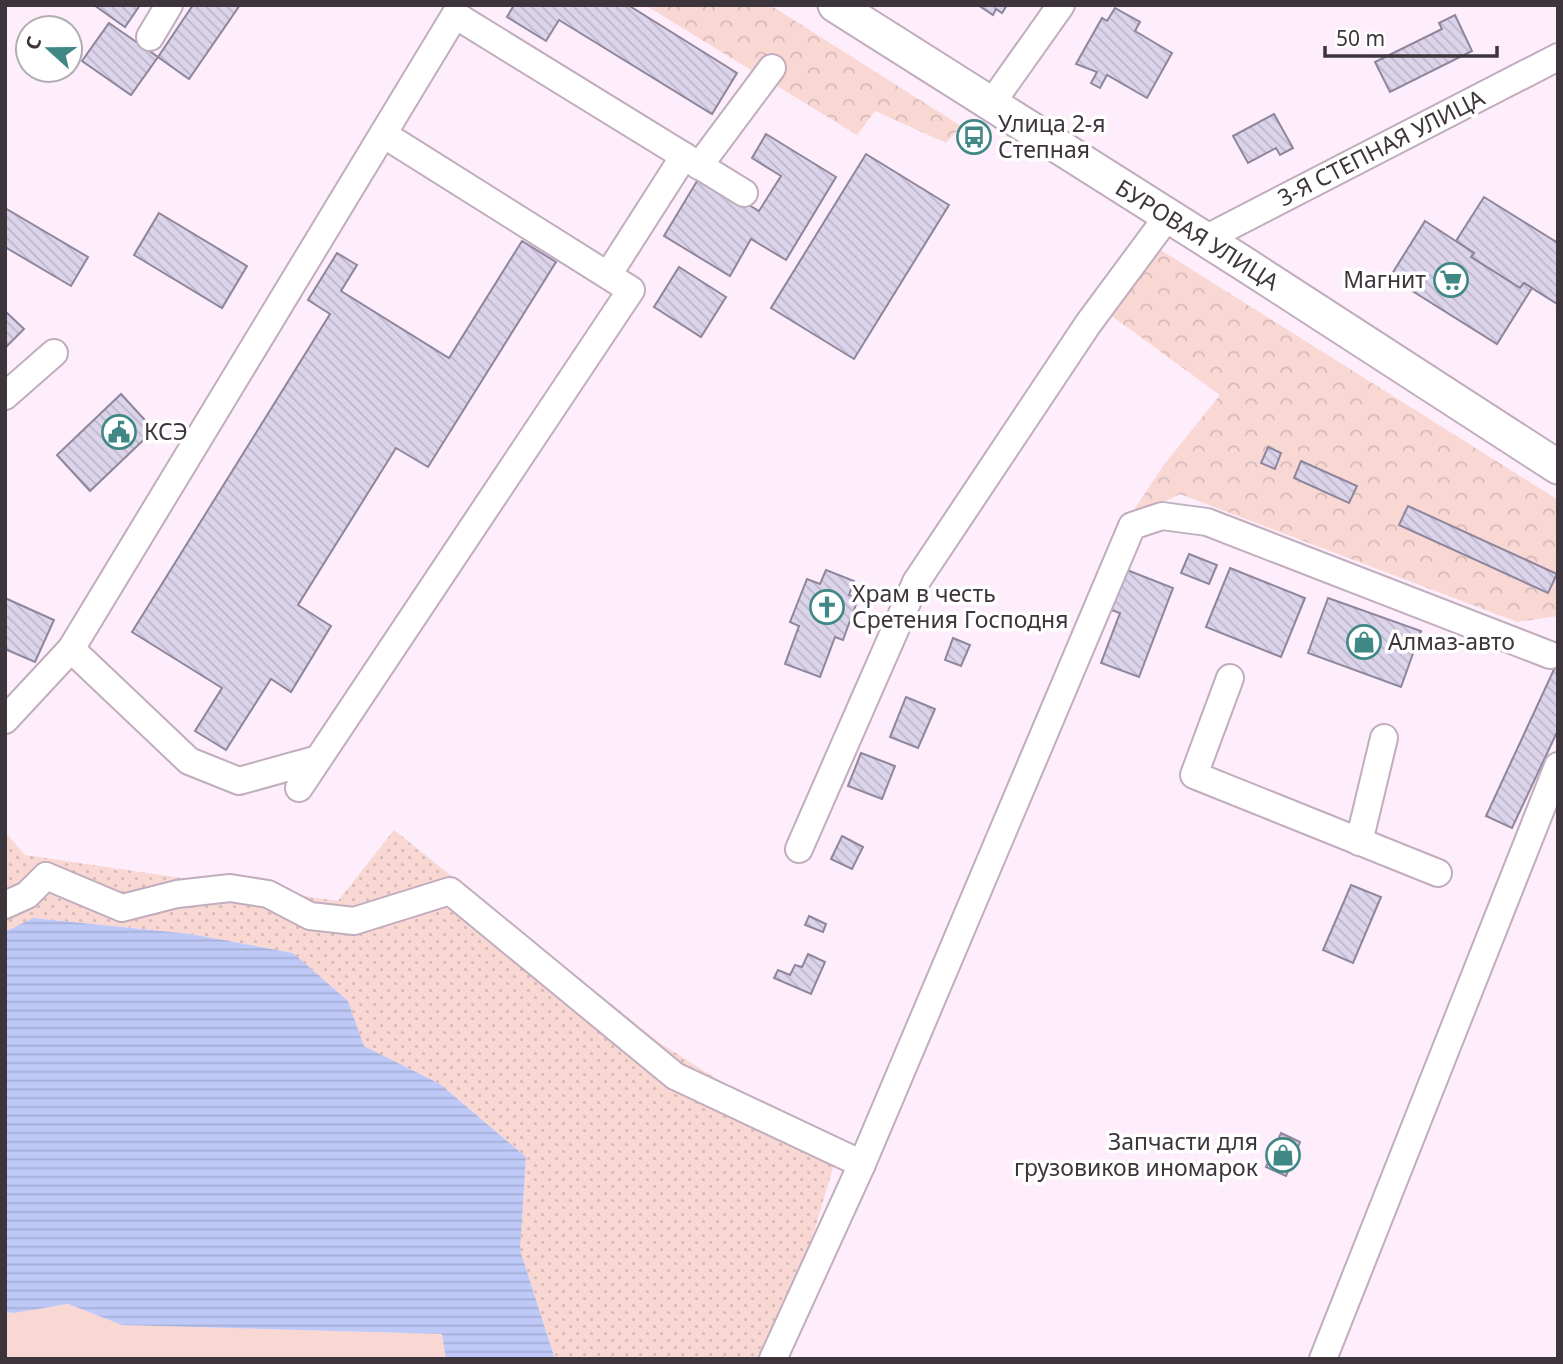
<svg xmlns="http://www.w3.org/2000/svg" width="1563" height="1364" font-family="'Noto Sans',sans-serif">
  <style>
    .grass { fill: url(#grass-dots) }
    .forest { fill: url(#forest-crowns) }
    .garden { fill: #f9d8d4 }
    .water { fill: url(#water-rules) }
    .building { fill: url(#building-back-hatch); stroke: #8e869c; stroke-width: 2 }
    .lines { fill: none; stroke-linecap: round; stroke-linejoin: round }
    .minor-casing { stroke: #c0adbe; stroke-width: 30 }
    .major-casing { stroke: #c0adbe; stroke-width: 37 }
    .minor { stroke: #fff; stroke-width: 26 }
    .major { stroke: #fff; stroke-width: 33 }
    .labels { text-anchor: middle; stroke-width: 7; stroke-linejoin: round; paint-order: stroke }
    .poi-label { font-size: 23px; fill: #3d353c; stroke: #fff; text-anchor: start }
    .street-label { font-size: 23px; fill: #3d353c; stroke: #fff }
  </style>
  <defs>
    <pattern id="grass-dots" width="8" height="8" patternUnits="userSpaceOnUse" patternTransform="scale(1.75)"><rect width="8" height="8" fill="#f9d8d4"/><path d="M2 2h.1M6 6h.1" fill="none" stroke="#d6bab7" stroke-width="1.8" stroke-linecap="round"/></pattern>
    <pattern id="forest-crowns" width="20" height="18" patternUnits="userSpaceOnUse" patternTransform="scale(1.75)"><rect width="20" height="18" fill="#f9d8d4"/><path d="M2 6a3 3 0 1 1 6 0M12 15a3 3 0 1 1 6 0" fill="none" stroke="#d6bab7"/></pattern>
    <pattern id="water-rules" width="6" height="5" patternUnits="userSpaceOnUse" patternTransform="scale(1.75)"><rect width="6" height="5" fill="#bec9f7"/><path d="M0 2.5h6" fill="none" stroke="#a4add5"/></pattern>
    <pattern id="building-back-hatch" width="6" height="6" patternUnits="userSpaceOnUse" patternTransform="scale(1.75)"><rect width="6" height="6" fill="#dcd4eb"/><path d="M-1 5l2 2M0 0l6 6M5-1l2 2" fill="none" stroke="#beb7ca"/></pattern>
  </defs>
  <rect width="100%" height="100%" fill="#feedfb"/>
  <path class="grass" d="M 394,830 L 660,1043 L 731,1088 L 841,1141 L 776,1359 L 555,1359 L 520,1250 L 526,1157 L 440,1084 L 364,1046 L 348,1001 L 293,953 L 191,934 L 34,918 L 5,932 L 5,832 L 25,855 L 338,901 Z"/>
  <g class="forest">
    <path d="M 645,5 L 770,5 L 961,126 L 946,143 L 875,111 L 857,135 Z"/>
    <path d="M 1156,247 L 1558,500 L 1558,616 L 1517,622 L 1180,494 L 1128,519 L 1163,466 L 1220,395 L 1109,314 Z"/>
  </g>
  <path class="garden" d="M 68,1304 L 122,1325 L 443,1334 L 446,1359 L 5,1359 L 5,1312 L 14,1313 Z"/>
  <path class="water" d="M 33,918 L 191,934 L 293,953 L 348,1001 L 364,1046 L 440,1084 L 526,1157 L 520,1250 L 555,1359 L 446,1359 L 442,1334 L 122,1325 L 68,1304 L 14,1313 L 5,1312 L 5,932 Z"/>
  <g class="building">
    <path d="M 94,5 L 140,5 L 125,27 Z"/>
    <path d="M 193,5 L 240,5 L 189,79 L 158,57 Z"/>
    <path d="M 514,5 L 628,5 L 737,73 L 712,114 L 559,20 L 546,41 L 507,17 Z"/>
    <path d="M 978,5 L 1007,5 L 1002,13 L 996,9 L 993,15 Z"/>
    <path d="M 1115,8 L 1140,22 L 1135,31 L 1172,53 L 1147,98 L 1107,75 L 1100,88 L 1091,83 L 1097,72 L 1076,64 L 1102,18 L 1107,21 Z"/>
    <path d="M 1455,15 L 1472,51 L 1390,92 L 1375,62 L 1442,29 L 1439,23 Z"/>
    <path d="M 109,23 L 158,57 L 131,95 L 82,61 Z"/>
    <path d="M 1274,114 L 1293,148 L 1280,155 L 1276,148 L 1248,163 L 1233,136 Z"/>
    <path d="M 766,134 L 836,177 L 786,260 L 751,239 L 730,276 L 664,236 L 700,176 L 759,211 L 781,176 L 752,158 Z"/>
    <path d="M 866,154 L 949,205 L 854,359 L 771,308 Z"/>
    <path d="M 1484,197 L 1558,243 L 1558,308 L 1557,304 L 1524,283 L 1520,288 L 1471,257 L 1474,253 L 1456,241 Z"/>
    <path d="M 5,208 L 88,257 L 71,286 L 5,247 Z"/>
    <path d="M 159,213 L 247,266 L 222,308 L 134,255 Z"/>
    <path d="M 1425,221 L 1474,253 L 1471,257 L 1520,288 L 1524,283 L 1532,288 L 1497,344 L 1390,277 Z"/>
    <path d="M 522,241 L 556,262 L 428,467 L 396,448 L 298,605 L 331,626 L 291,692 L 271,679 L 226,750 L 195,731 L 222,688 L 132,632 L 330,314 L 308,300 L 337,253 L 357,265 L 341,291 L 449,358 Z"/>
    <path d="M 679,267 L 726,297 L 701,337 L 654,307 Z"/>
    <path d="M 5,311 L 24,329 L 5,348 Z"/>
    <path d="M 121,394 L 154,430 L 90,491 L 57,455 Z"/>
    <path d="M 1268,447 L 1281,453 L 1275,469 L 1261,463 Z"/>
    <path d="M 1301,461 L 1357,486 L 1349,503 L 1294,478 Z"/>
    <path d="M 1408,506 L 1557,574 L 1548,593 L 1399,525 Z"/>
    <path d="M 1189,554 L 1217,565 L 1209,584 L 1181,573 Z"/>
    <path d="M 1230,568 L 1305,598 L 1281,657 L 1206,627 Z"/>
    <path d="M 826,570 L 854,581 L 849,595 L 858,599 L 843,640 L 835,637 L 820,677 L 785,664 L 799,626 L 790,622 L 807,579 L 820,584 Z"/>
    <path d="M 1127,570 L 1173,588 L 1139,677 L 1101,663 L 1120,613 L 1111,610 Z"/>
    <path d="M 5,598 L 54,620 L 35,662 L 5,649 Z"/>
    <path d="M 1328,598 L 1421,631 L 1401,687 L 1308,653 Z"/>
    <path d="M 953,638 L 970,645 L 961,666 L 945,660 Z"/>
    <path d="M 1557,663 L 1558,730 L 1512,828 L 1486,816 Z"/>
    <path d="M 906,697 L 935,709 L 918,748 L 890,737 Z"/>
    <path d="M 861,753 L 895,766 L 882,799 L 848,786 Z"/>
    <path d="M 842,836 L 863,847 L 852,869 L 831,859 Z"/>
    <path d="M 1351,885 L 1381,897 L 1353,963 L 1323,950 Z"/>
    <path d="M 809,916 L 826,924 L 823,932 L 805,925 Z"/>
    <path d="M 808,954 L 825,962 L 811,994 L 774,978 L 778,970 L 790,975 L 795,965 L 802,967 Z"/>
    <path d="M 1281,1133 L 1300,1142 L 1286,1176 L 1266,1167 Z"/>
  </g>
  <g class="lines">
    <g class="minor-casing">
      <g id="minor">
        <path d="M 150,37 L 169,5"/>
        <path d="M 991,104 L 1061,5"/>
        <path d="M 383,134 L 455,15 L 744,193"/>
        <path d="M 699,166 L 772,68"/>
        <path d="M 1205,239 L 1558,57"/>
        <path d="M 608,275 L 684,156"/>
        <path d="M 5,396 L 54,353"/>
        <path d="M 71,649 L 189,761 L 239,781 L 318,759"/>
        <path d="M 1230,678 L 1194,775 L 1438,873"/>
        <path d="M 5,720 L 71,649 L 383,134 L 631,290 L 299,788"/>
        <path d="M 1359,842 L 1384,738"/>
        <path d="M 799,849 L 916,582 L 1088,324 L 1168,216"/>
        <path d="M 5,905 L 27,895 L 46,876 L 122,908 L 177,894 L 230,888 L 268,894 L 310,916 L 354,921 L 450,891 L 675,1076 L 862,1164"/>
        <path d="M 773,1359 L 862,1164 L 1132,526 L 1162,516 L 1207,522 L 1550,655"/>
        <path d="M 1323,1359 L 1558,766"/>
      </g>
    </g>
    <g class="major-casing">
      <path id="major" d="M 835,5 L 1246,265 L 1558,467"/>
    </g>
    <use href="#minor" class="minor"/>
    <use href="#major" class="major"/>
  </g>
  <defs>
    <g id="bus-ring" transform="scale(1.75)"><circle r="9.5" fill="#fff" stroke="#408885" stroke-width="1.5"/><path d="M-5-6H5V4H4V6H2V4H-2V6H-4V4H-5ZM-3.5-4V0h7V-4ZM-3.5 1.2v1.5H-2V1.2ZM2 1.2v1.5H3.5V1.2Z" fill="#408885"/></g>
    <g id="supermarket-ring" transform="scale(1.75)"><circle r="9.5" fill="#fff" stroke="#408885" stroke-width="1.5"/><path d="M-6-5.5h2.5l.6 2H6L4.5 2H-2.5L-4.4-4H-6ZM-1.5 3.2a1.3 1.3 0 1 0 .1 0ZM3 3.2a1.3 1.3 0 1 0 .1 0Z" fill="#408885"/></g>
    <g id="civic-ring" transform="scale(1.75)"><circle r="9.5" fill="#fff" stroke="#408885" stroke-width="1.5"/><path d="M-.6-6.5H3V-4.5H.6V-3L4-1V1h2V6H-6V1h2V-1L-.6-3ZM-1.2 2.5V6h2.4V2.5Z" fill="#408885"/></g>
    <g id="church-ring" transform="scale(1.75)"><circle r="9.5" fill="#fff" stroke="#408885" stroke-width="1.5"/><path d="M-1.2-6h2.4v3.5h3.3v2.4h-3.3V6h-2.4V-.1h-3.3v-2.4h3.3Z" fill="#408885"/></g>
    <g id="shop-ring" transform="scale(1.75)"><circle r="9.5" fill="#fff" stroke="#408885" stroke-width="1.5"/><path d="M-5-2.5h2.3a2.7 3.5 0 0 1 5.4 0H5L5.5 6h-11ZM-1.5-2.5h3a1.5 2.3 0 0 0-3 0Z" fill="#408885"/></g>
  </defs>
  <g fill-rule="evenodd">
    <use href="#bus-ring" x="974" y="137"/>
    <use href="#supermarket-ring" x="1451" y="280"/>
    <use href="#civic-ring" x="119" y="432"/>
    <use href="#church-ring" x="827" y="607"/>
    <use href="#shop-ring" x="1364" y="642"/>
    <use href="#shop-ring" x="1283" y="1155"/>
  </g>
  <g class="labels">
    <g class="poi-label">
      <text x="998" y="132">Улица 2-я<tspan x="998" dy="26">Степная</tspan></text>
      <text x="1426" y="288" text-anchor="end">Магнит</text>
      <text x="144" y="440">КСЭ</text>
      <text x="852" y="602">Храм в честь<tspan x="852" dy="26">Сретения Господня</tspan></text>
      <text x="1388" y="650">Алмаз-авто</text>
      <text x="1258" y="1150" text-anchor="end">Запчасти для<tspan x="1258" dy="26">грузовиков иномарок</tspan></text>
    </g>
    <g class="street-label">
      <text transform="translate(1381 148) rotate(-27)" y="8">3-Я СТЕПНАЯ УЛИЦА</text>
      <text transform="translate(1197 235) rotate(32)" y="8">БУРОВАЯ УЛИЦА</text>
    </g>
  </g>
  <rect width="1563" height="1364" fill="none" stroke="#3d353c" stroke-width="14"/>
  <g transform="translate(49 49) rotate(291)"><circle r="33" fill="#ffffff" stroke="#b1aeb1" stroke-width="2"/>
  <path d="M0-5L12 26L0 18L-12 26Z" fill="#408885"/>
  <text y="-10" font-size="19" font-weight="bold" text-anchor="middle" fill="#3d353c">С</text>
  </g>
  <path d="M1325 46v10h172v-10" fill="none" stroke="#3d353c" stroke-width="3.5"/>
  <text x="1336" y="46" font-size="21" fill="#3d353c" stroke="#ffffff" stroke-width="5" paint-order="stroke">50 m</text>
</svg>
